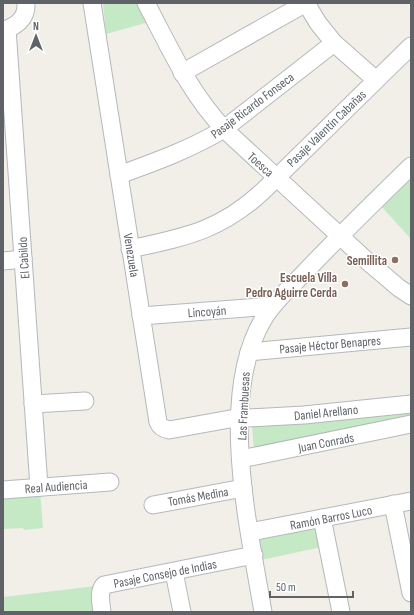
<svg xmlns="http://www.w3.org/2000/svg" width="414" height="615" font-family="'Sofia Sans Condensed',sans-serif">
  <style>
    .green { fill: #c5e8c5 }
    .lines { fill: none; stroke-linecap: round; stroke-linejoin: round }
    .minor-casing { stroke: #b5b8bc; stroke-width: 19 }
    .minor { stroke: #fff; stroke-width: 17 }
    .education-dot { fill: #8d6e63; stroke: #fff; stroke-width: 1.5 }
    .labels { text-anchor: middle; stroke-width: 3; stroke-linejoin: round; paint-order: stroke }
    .street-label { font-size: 13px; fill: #5f6368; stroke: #fff }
    .education-label { font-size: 13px; font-weight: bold; fill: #785e54; stroke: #fff; text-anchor: end }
  </style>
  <rect width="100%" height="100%" fill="#f1efe8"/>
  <g class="green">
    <path d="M 103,3 L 138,3 L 149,22 L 106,34 Z"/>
    <path d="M 411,177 L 411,239 L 381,206 Z"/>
    <path d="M 411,409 L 411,420 L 254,451 L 252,425 Z"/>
    <path d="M 40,492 L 43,528 L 24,530 L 23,528 L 3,529 L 3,496 Z"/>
    <path d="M 316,527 L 322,547 L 261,560 L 258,542 L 262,539 Z"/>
    <path d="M 96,586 L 98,612 L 3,612 L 3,597 Z"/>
  </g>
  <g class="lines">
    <g class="minor-casing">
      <g id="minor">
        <path d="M 92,3 L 158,422 C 160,427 164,429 169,430 L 230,419 L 304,415 L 411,404"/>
        <path d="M 146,3 C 170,48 189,92 224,129 L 366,260 L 399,288 L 411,296"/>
        <path d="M 306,3 L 318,23 L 334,43 L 376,80"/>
        <path d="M 7,29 L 39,487"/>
        <path d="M 3,31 C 16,26 27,19 26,3"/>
        <path d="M 182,73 L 306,3"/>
        <path d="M 119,175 C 155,162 191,149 224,129 L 334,43"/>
        <path d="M 130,249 C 185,237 220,231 263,191 L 411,46"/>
        <path d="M 3,261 L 23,259"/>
        <path d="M 141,316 L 272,306"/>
        <path d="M 249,352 L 411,337"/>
        <path d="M 33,404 L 85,401"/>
        <path d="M 241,459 L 411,424"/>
        <path d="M 3,490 L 110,482"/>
        <path d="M 393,504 L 411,593"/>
        <path d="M 153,505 L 243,488"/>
        <path d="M 322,518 L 341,612"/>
        <path d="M 250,532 L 411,501"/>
        <path d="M 174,572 L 182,612"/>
        <path d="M 102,612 C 101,603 98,592 104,585 L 254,555"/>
        <path d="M 263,612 C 249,528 217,395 264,318 C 275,300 292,286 306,271 C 340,235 376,200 411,166"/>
      </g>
    </g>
    <use href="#minor" class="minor"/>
  </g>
  <g class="education-dot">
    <circle cx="395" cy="260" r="4"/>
    <circle cx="345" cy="284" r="4"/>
  </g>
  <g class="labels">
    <g class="street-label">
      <text transform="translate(252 105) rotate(-37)" y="5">Pasaje Ricardo Fonseca</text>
      <text transform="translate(326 128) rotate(-44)" y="5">Pasaje Valentín Cabañas</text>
      <text transform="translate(261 164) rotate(42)" y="5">Toesca</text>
      <text transform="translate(132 255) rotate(81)" y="5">Venezuela</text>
      <text transform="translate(23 258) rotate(-94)" y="5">El Cabildo</text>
      <text transform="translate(207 311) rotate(-4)" y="5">Lincoyán</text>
      <text transform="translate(330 344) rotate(-5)" y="5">Pasaje Héctor Benapres</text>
      <text transform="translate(243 406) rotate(-87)" y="5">Las Frambuesas</text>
      <text transform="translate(326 412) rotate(-6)" y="5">Daniel Arellano</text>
      <text transform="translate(326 442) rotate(-11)" y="5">Juan Conrads</text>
      <text transform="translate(56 486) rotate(-4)" y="5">Real Audiencia</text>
      <text transform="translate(198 496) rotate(-10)" y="5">Tomás Medina</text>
      <text transform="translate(331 517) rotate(-11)" y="5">Ramón Barros Luco</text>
      <text transform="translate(165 573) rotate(-11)" y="5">Pasaje Consejo de Indias</text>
    </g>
    <g class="education-label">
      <text x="387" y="265">Semillita</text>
      <text x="337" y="282">Escuela Villa<tspan x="337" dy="15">Pedro Aguirre Cerda</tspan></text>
    </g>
  </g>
  <rect width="414" height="615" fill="none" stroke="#5f6368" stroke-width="8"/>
  <g transform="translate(36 36)" stroke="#ffffff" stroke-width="3" paint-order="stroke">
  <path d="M0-3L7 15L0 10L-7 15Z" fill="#5f6368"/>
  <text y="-6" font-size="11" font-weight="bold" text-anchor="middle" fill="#5f6368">N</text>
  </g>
  <path d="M270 591v6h83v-6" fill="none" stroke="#5f6368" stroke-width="2"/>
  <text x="276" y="591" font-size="12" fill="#5f6368" stroke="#ffffff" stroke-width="3" paint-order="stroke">50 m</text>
</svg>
